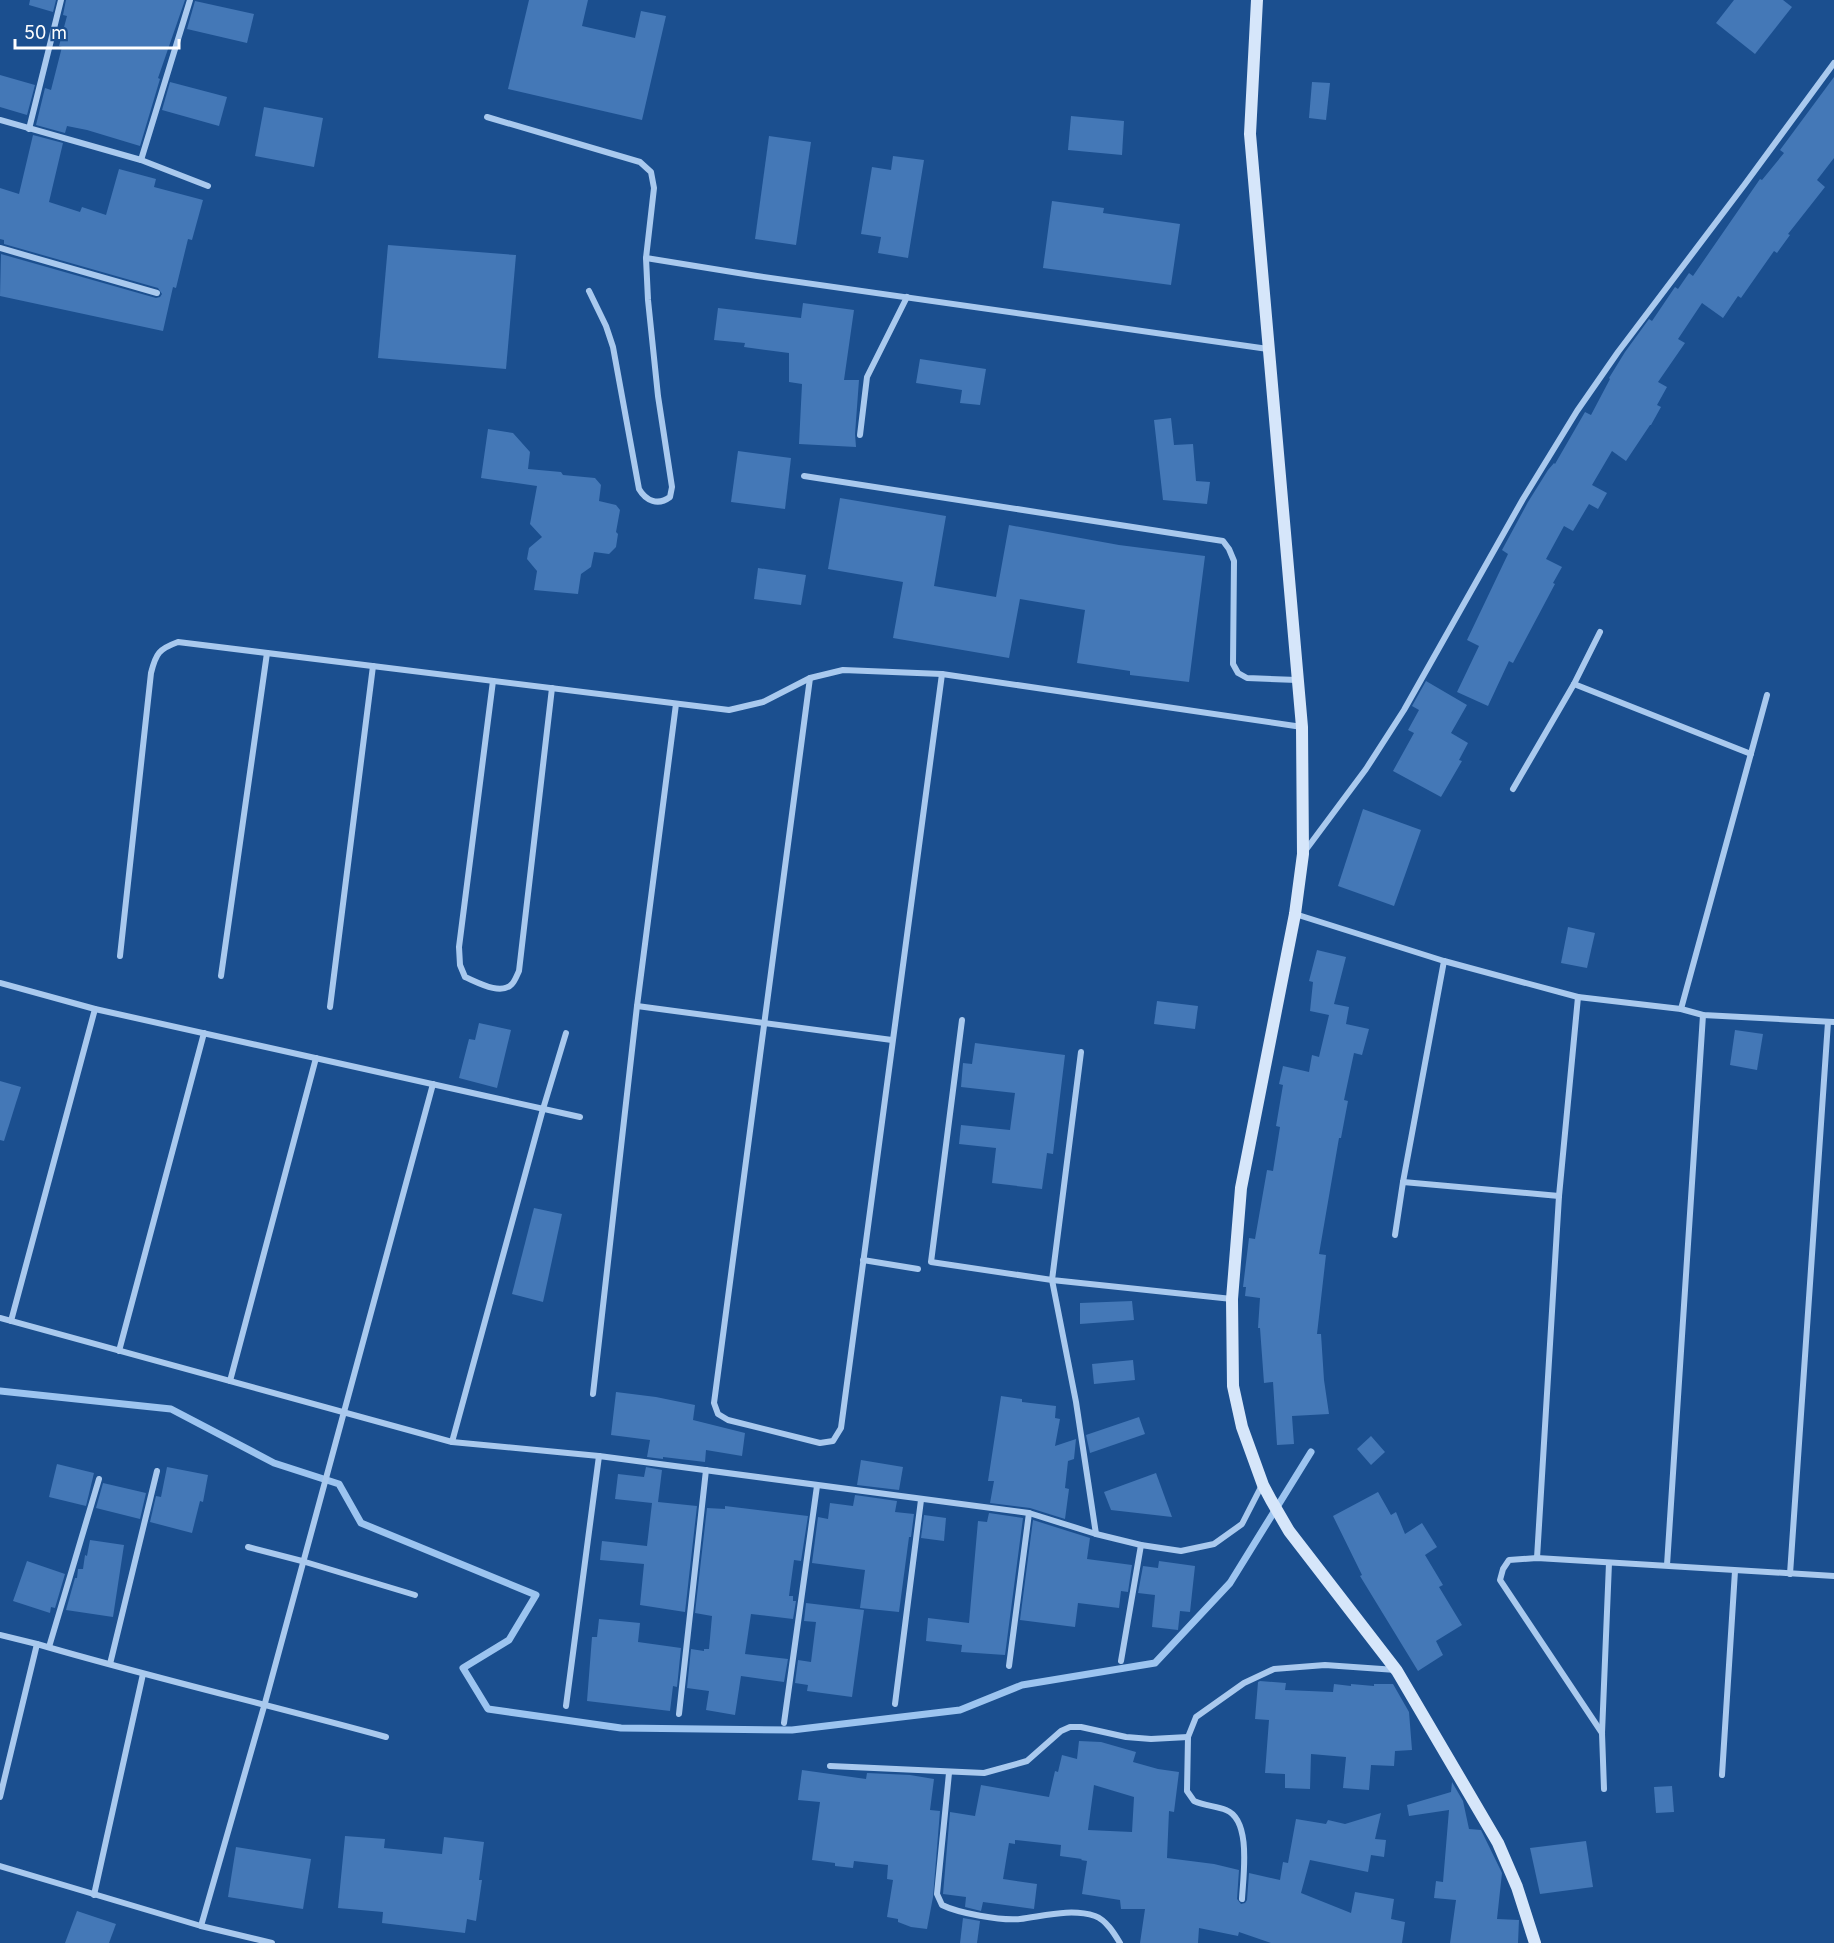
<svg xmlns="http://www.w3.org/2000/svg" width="1834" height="1943" font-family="Inter,sans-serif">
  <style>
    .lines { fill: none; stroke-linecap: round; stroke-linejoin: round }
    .stream { stroke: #9cc4f0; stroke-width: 7 }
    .building { fill: #4478b7; fill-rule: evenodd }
    .street { stroke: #a9c9ee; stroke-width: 6 }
    .secondary { stroke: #d6e6fa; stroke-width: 12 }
  </style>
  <rect width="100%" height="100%" fill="#1b4f8f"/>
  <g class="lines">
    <path class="stream" d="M 0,1391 L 171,1409 L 274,1463 L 339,1484 L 361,1523 L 536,1595 L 509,1640 L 463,1668 L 488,1709 L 621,1728 L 792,1730 L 960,1710 L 1022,1685 L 1155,1663 L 1230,1583 L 1311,1452"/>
  </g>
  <g class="building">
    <path d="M 30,0 L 56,0 L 53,12 L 29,5 Z"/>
    <path d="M 66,0 L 185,0 L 158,78 L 160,79 L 140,146 L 87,130 L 67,126 L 65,133 L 36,125 L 45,88 L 51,90 L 62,47 L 59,46 L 67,16 L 63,15 Z"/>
    <path d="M 529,0 L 588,0 L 582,26 L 635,38 L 641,11 L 666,16 L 642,120 L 508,89 Z"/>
    <path d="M 1734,0 L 1783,0 L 1792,7 L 1755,54 L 1716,23 Z"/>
    <path d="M 195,1 L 254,14 L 247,43 L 187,29 Z"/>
    <path d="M 0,75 L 35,85 L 27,115 L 0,107 Z"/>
    <path d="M 1834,77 L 1834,158 L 1817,180 L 1825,187 L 1788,234 L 1790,235 L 1777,253 L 1774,251 L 1741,298 L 1738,296 L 1723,318 L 1702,303 L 1678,339 L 1685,343 L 1658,382 L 1667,387 L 1657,405 L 1661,407 L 1651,425 L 1650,425 L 1626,461 L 1612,451 L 1592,485 L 1607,493 L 1598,509 L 1589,504 L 1573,531 L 1564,526 L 1546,559 L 1562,567 L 1553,583 L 1555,584 L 1513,663 L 1509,661 L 1488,706 L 1457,692 L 1479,646 L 1467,640 L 1508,554 L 1502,550 L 1528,502 L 1548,470 L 1554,463 L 1555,464 L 1585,412 L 1591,415 L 1610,379 L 1609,378 L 1625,352 L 1649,319 L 1652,321 L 1675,287 L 1678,289 L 1689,273 L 1693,276 L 1760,179 L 1762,180 L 1784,153 L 1780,150 Z"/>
    <path d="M 170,82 L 227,97 L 219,126 L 162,110 Z"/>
    <path d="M 1312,82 L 1330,83 L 1326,120 L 1309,118 Z"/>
    <path d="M 264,107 L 323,118 L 314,167 L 255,156 Z"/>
    <path d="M 1071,116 L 1124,121 L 1122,155 L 1068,150 Z"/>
    <path d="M 33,135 L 63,143 L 49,202 L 80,212 L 82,207 L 106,215 L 119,169 L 156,179 L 154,187 L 203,200 L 192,240 L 188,239 L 176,288 L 173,287 L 163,331 L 0,296 L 1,254 L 156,298 L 160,297 L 162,294 L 158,288 L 4,244 L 4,240 L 0,239 L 0,188 L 19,194 Z"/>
    <path d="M 769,136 L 811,142 L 796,245 L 755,239 Z"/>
    <path d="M 893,156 L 924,160 L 908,258 L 878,253 L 881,237 L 861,234 L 872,167 L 891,170 Z"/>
    <path d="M 1052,201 L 1104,208 L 1103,213 L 1180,224 L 1171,285 L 1043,268 Z"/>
    <path d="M 388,245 L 516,255 L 506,369 L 378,358 Z"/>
    <path d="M 803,303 L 854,310 L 844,380 L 859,380 L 855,434 L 856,447 L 799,444 L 802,384 L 789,382 L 789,353 L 744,347 L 745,343 L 714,340 L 718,308 L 801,318 Z"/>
    <path d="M 920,359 L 986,369 L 980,405 L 960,403 L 962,390 L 916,383 Z"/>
    <path d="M 1171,418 L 1174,445 L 1193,444 L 1196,481 L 1210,482 L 1207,504 L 1163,500 L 1154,420 Z"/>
    <path d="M 488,429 L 513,433 L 530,452 L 528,469 L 561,472 L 563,475 L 595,478 L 601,485 L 599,501 L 616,505 L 620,510 L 616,532 L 618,534 L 616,547 L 609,554 L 594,552 L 591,567 L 581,574 L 578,594 L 534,590 L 537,571 L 527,559 L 529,548 L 542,537 L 530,524 L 537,486 L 481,478 Z"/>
    <path d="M 738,451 L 791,458 L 785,509 L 731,502 Z"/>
    <path d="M 840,498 L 946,516 L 934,586 L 996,597 L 1009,525 L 1119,545 L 1205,556 L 1189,682 L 1130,675 L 1130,671 L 1077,663 L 1085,610 L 1020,599 L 1009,658 L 893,638 L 903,582 L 828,569 Z"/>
    <path d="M 758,568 L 806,575 L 801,605 L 754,599 Z"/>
    <path d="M 1426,681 L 1467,705 L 1451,733 L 1468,743 L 1459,760 L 1462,761 L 1441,797 L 1393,771 L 1414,733 L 1408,730 L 1419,710 L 1412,706 Z"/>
    <path d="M 1363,809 L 1421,830 L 1394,906 L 1338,886 Z"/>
    <path d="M 1568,927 L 1595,933 L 1587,968 L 1561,963 Z"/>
    <path d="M 1317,950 L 1346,957 L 1334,1004 L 1349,1007 L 1346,1024 L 1369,1029 L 1362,1055 L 1354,1053 L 1344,1100 L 1348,1101 L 1341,1138 L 1339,1138 L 1319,1254 L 1326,1255 L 1317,1334 L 1321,1334 L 1324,1380 L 1329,1414 L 1292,1416 L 1294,1444 L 1277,1445 L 1273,1382 L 1264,1383 L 1260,1328 L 1258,1328 L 1260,1298 L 1245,1296 L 1246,1287 L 1243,1287 L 1249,1238 L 1255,1239 L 1267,1170 L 1273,1171 L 1280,1127 L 1276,1126 L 1283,1085 L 1279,1084 L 1283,1066 L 1309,1072 L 1312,1055 L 1319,1057 L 1329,1015 L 1310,1011 L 1313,982 L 1309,981 Z"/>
    <path d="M 1157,1001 L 1198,1006 L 1195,1029 L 1154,1024 Z"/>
    <path d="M 479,1023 L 511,1030 L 497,1088 L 459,1078 L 469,1039 L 475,1040 Z"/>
    <path d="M 1735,1030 L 1763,1034 L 1757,1070 L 1730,1065 Z"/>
    <path d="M 975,1043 L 1065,1055 L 1053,1154 L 1047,1153 L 1042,1189 L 992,1183 L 996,1148 L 959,1144 L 961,1125 L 1010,1130 L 1015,1093 L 961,1087 L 963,1063 L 972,1064 Z"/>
    <path d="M 0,1081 L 21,1087 L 4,1141 L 0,1140 Z"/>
    <path d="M 534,1208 L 562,1214 L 543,1302 L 512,1294 Z"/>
    <path d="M 1132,1301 L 1134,1320 L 1080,1324 L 1080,1303 Z"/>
    <path d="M 1133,1360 L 1135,1380 L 1094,1384 L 1092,1364 Z"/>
    <path d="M 616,1392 L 656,1397 L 695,1405 L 693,1420 L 745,1433 L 742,1456 L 706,1450 L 705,1462 L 663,1457 L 663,1459 L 647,1457 L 650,1440 L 611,1435 Z"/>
    <path d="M 1001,1396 L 1022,1399 L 1022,1402 L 1056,1406 L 1055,1418 L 1060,1419 L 1055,1446 L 1076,1439 L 1074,1459 L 1068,1461 L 1065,1488 L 1069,1489 L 1065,1519 L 1030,1508 L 990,1503 L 994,1481 L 988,1481 Z"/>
    <path d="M 1139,1417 L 1145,1434 L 1090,1453 L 1086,1435 Z"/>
    <path d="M 1371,1436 L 1385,1452 L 1371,1465 L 1357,1449 Z"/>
    <path d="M 861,1460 L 903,1467 L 899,1490 L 857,1485 Z"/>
    <path d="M 57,1464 L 94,1473 L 86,1506 L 49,1497 Z"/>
    <path d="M 167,1467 L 208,1475 L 203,1502 L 200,1501 L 192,1533 L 150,1522 L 156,1496 L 161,1497 Z"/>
    <path d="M 646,1467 L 662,1470 L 658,1502 L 697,1506 L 685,1612 L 640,1605 L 644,1564 L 600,1560 L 602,1541 L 647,1546 L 652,1503 L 615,1499 L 618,1474 L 644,1477 Z"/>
    <path d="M 1156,1473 L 1172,1517 L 1111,1510 L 1104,1492 Z"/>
    <path d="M 103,1483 L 146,1493 L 140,1519 L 96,1508 Z"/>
    <path d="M 1378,1492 L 1391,1515 L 1396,1512 L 1405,1534 L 1422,1523 L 1437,1547 L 1425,1555 L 1443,1585 L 1439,1587 L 1462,1625 L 1436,1641 L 1443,1655 L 1418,1671 L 1360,1576 L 1362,1575 L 1333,1516 Z"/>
    <path d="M 855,1495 L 897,1501 L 895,1512 L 914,1514 L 911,1537 L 909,1537 L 899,1612 L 860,1608 L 865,1570 L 812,1563 L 818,1517 L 828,1519 L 830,1503 L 853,1506 Z"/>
    <path d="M 725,1506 L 808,1516 L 801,1561 L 794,1560 L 789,1596 L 793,1596 L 793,1601 L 796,1601 L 793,1619 L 751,1614 L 745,1654 L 788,1659 L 784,1682 L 741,1676 L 735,1715 L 706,1710 L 709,1691 L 687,1688 L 691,1649 L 704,1651 L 704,1649 L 709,1649 L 712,1616 L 695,1613 L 707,1508 L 725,1509 Z"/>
    <path d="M 989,1513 L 1023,1518 L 1005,1655 L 961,1652 L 962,1645 L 926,1641 L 928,1618 L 969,1623 L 978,1521 L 987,1522 Z"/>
    <path d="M 924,1515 L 946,1518 L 944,1541 L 921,1538 Z"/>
    <path d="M 1033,1520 L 1090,1538 L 1087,1559 L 1132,1565 L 1128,1592 L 1121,1591 L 1119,1608 L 1078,1603 L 1075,1627 L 1020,1620 Z"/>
    <path d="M 90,1540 L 124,1545 L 113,1617 L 66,1610 L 75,1578 L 77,1578 L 78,1569 L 83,1569 L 85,1555 L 87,1556 Z"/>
    <path d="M 27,1561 L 65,1574 L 55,1608 L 51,1607 L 50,1613 L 13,1601 Z"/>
    <path d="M 1159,1561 L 1195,1566 L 1190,1612 L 1180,1611 L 1178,1630 L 1152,1627 L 1155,1595 L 1138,1593 L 1143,1566 L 1158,1568 Z"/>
    <path d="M 806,1603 L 864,1610 L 852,1697 L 807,1691 L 808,1685 L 795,1683 L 798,1660 L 811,1662 L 816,1622 L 804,1621 Z"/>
    <path d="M 599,1619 L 640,1623 L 638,1642 L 681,1648 L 677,1687 L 673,1686 L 670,1711 L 587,1701 L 592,1637 L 597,1637 Z"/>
    <path d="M 1260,1681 L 1286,1683 L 1285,1690 L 1333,1692 L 1334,1684 L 1351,1686 L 1351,1684 L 1374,1686 L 1374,1684 L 1393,1684 L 1409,1712 L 1412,1750 L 1395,1751 L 1394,1766 L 1371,1765 L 1369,1790 L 1343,1788 L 1346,1757 L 1311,1754 L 1310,1789 L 1285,1788 L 1285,1774 L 1265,1773 L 1269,1720 L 1255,1719 L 1258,1682 Z"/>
    <path d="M 1079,1741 L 1101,1742 L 1136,1752 L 1133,1762 L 1158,1769 L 1179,1772 L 1174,1812 L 1169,1811 L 1167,1858 L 1214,1864 L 1239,1870 L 1237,1899 L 1241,1904 L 1245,1903 L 1247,1900 L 1249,1873 L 1280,1880 L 1283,1862 L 1288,1863 L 1296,1819 L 1326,1824 L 1328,1820 L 1345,1824 L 1381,1813 L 1375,1839 L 1386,1840 L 1384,1857 L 1371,1855 L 1368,1872 L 1310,1860 L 1301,1893 L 1351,1913 L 1355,1892 L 1394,1899 L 1391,1919 L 1405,1922 L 1402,1943 L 1271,1943 L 1239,1932 L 1238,1936 L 1199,1928 L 1198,1943 L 1140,1943 L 1145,1909 L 1121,1909 L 1120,1900 L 1082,1894 L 1087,1861 L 1081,1860 L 1082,1859 L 1060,1856 L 1061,1845 L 1015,1840 L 1015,1844 L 1009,1843 L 1003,1879 L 1037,1884 L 1034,1909 L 983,1902 L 981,1911 L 965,1907 L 966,1897 L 943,1894 L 950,1812 L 975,1816 L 981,1785 L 1049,1797 L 1055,1771 L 1058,1772 L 1062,1755 L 1077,1759 ZM 1094,1785 L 1134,1797 L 1132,1832 L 1088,1830 Z"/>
    <path d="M 802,1770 L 866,1779 L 867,1773 L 910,1775 L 934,1779 L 930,1810 L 940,1811 L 933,1897 L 927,1929 L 911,1927 L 898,1922 L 898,1919 L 887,1917 L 893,1880 L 887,1879 L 888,1865 L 854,1861 L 853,1868 L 835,1866 L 835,1863 L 812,1860 L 820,1802 L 798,1800 Z"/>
    <path d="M 1452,1782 L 1463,1801 L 1469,1829 L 1481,1830 L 1502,1873 L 1497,1919 L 1519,1920 L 1518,1943 L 1450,1943 L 1456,1900 L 1434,1898 L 1436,1881 L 1443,1882 L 1449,1810 L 1409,1816 L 1407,1805 L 1451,1792 Z"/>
    <path d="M 1672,1786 L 1674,1812 L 1656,1813 L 1654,1787 Z"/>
    <path d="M 345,1836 L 385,1839 L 384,1848 L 442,1854 L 444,1837 L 484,1842 L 479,1880 L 482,1880 L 476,1921 L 467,1919 L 465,1933 L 382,1923 L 383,1912 L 338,1908 Z"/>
    <path d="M 1586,1841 L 1593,1887 L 1540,1894 L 1530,1848 Z"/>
    <path d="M 236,1847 L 311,1859 L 303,1909 L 228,1897 Z"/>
    <path d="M 77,1911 L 116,1924 L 109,1943 L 65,1943 Z"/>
    <path d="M 963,1918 L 980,1921 L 977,1943 L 960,1943 Z"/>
  </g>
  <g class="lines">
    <g class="street">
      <path d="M 487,117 L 640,162 L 651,172 L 654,188 L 646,258 L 648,300 L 658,396 L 672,487 L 670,497 C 658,506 646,501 639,489 L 613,347 L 606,326 L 589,291"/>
      <path d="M 0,120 L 141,160 L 208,186"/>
      <path d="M 29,129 L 61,0"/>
      <path d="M 141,160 L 190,0"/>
      <path d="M 0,248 L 157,293"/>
      <path d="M 646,258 L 757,276 L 1268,349"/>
      <path d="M 860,435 L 867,377 L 907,297"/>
      <path d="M 804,476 L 1223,541 L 1229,549 L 1234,561 L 1233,664 L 1238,673 L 1247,678 L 1297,680"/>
      <path d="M 810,678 L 714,1403 L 718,1414 L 728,1420 L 820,1443 L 833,1441 L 841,1428 L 942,674"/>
      <path d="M 493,681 L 459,947 L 460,965 L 465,977 C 477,982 501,996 512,984 C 515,981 517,975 519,971 L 552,688"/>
      <path d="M 1574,684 L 1751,754"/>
      <path d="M 1513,789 L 1574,684 L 1600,632"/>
      <path d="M 1305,851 L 1366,769 L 1404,710 L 1523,499 L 1577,411 L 1618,352 L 1745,184 L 1834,63"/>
      <path d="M 1295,914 L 1444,961 L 1578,997 L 1681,1009 L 1703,1015 L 1834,1022"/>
      <path d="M 120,956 L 151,673 C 156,653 159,649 178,642 L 729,710 L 763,702 L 810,678 L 843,670 L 942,674 L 1302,727"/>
      <path d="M 221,976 L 267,653"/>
      <path d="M 0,983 L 95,1009 L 580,1117"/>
      <path d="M 637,1006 L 892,1040"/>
      <path d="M 330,1007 L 373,666"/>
      <path d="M 1681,1009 L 1767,695"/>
      <path d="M 962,1020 L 931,1262 L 1052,1280 L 1076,1402 L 1096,1534"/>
      <path d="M 1081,1052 L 1052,1280 L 1232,1299"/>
      <path d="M 1403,1182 L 1559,1196"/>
      <path d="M 1395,1235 L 1403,1182 L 1444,961"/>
      <path d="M 863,1260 L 918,1269"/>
      <path d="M 0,1318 L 452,1442 L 599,1456"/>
      <path d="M 11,1321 L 95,1009"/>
      <path d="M 119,1351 L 204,1033"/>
      <path d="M 230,1381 L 316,1058"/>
      <path d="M 593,1394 L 637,1006 L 676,704"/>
      <path d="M 452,1442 L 543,1109 L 566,1033"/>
      <path d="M 248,1547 L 302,1561 L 415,1595"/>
      <path d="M 1537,1558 L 1559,1196 L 1578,997"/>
      <path d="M 1667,1565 L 1703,1015"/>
      <path d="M 1790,1574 L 1828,1022"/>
      <path d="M 0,1635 L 37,1644"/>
      <path d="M 49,1647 L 99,1479"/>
      <path d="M 1121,1661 L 1141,1545"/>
      <path d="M 110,1664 L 157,1471"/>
      <path d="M 1009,1666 L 1029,1513"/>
      <path d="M 895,1704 L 921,1500"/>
      <path d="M 566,1706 L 599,1456 L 1029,1513 L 1096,1534 L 1141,1545 L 1181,1551 L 1214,1544 L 1242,1524 L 1262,1485"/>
      <path d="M 679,1714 L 706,1470"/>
      <path d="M 784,1723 L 817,1486"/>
      <path d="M 1602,1733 L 1500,1580 L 1503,1569 L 1509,1560 L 1537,1558 L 1834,1576"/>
      <path d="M 830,1766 L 984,1773 L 1027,1761 L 1061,1731 L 1070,1727 L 1081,1727 L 1126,1737 L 1151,1739 L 1188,1737"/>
      <path d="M 949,1773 L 937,1894 L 942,1905 C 958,1913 1001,1921 1020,1919 C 1044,1916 1071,1908 1095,1916 C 1106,1920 1114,1933 1120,1943"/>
      <path d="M 1722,1775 L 1735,1571"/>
      <path d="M 1604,1789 L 1602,1733 L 1609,1563"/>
      <path d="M 0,1797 L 37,1644 C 153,1678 270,1705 386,1737"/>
      <path d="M 0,1866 L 201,1926 L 272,1943"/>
      <path d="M 94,1895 L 143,1674"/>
      <path d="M 1242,1899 C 1243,1877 1252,1820 1226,1810 C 1216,1806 1205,1806 1194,1801 L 1187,1791 L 1188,1737 L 1196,1717 L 1244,1683 L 1274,1669 L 1325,1665 L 1396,1670"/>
      <path d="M 201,1926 L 265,1703 L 433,1084"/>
    </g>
    <path class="secondary" d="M 1257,0 L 1250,134 L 1302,727 L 1303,854 L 1295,914 L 1241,1188 L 1232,1299 L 1233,1386 L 1242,1427 L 1263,1485 L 1271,1500 L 1289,1531 L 1397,1671 L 1498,1843 L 1517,1887 L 1535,1943"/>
  </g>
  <path d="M15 39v9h164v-9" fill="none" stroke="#ffffff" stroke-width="3"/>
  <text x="24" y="39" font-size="18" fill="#ffffff" stroke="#1b4f8f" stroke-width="4.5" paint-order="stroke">50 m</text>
</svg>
